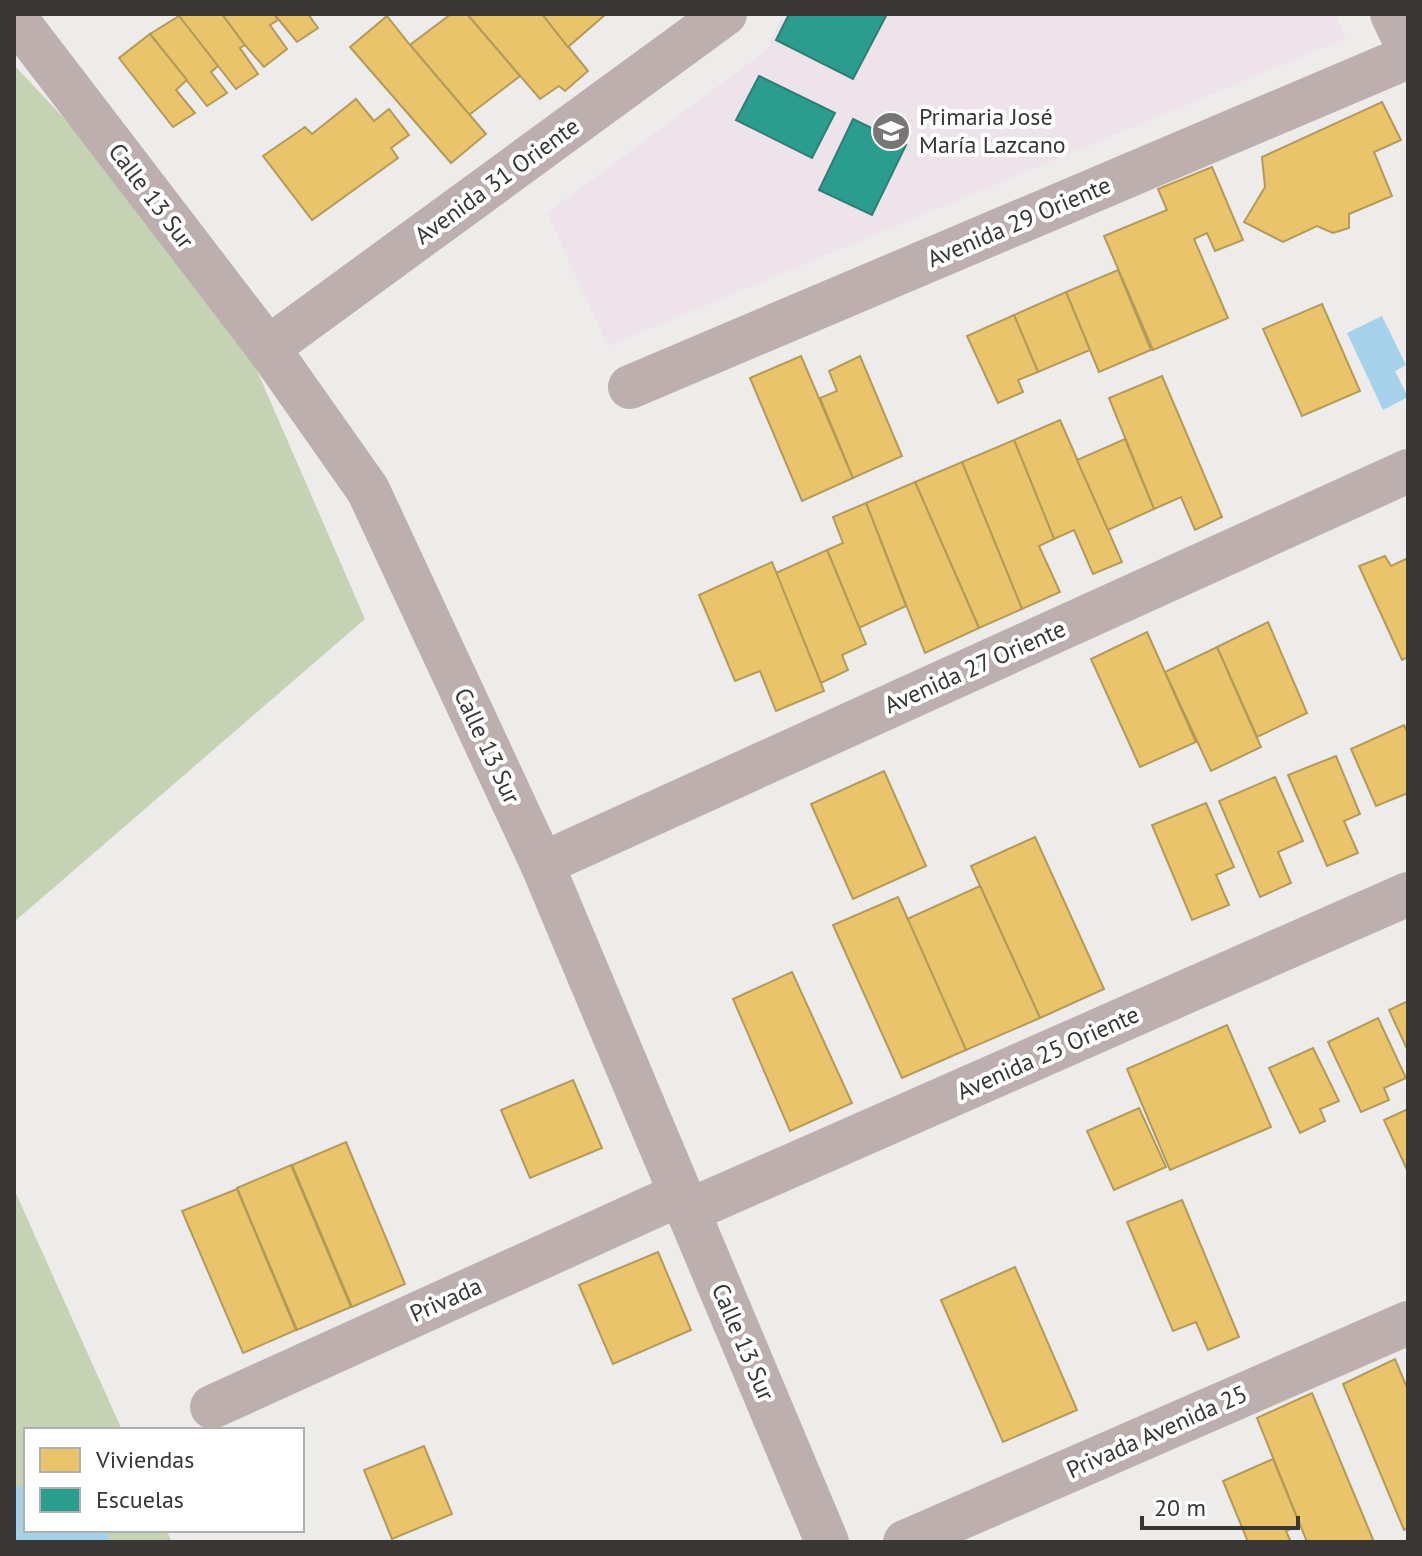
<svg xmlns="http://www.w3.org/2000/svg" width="1422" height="1556" font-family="'PT Sans',sans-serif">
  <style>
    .education { fill: #eee3eb }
    .forest { fill: #c5d3b4 }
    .water { fill: #a6d1ea }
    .homes { fill: #e9c46a; stroke: #b49a5a; stroke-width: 2 }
    .schools { fill: #2a9d8f; stroke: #2e7e74; stroke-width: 2 }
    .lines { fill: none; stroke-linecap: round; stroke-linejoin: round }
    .river { stroke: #a6d1ea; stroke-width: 94 }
    .minor { stroke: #beafaf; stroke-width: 44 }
    .labels { text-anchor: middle; stroke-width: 8; stroke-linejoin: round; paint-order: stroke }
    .poi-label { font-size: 24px; fill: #383736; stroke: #fff; text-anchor: start }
    .street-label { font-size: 24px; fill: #383736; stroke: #fff }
  </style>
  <rect width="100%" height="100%" fill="#edecea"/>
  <path class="education" d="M 782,14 L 1336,14 L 1346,38 L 608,346 L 547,213 L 768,49 Z"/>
  <g class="forest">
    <path d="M 14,65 L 219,283 L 365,619 L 14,922 Z"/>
    <path d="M 14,1189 L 122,1430 L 26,1430 L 26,1530 L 166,1530 L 172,1542 L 14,1542 Z"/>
  </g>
  <path class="water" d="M 1382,316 L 1406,365 L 1395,371 L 1408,397 L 1383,410 L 1347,333 Z"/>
  <g class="homes">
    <path d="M 182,14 L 222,14 L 245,45 L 240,48 L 258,74 L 236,89 L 179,16 Z"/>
    <path d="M 222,14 L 274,14 L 278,20 L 270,25 L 287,49 L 264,67 L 245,45 Z"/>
    <path d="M 274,14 L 308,14 L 318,28 L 297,42 Z"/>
    <path d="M 451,14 L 467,14 L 520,76 L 469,115 L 410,45 Z"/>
    <path d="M 467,14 L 542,14 L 588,71 L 565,91 L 559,86 L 540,99 Z"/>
    <path d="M 542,14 L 606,14 L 568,47 Z"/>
    <path d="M 179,16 L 218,66 L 211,72 L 227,93 L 207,106 L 150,34 Z"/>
    <path d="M 387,16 L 410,45 L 486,134 L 451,163 L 350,47 Z"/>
    <path d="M 150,34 L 187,80 L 176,90 L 195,113 L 173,127 L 119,58 Z"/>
    <path d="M 356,99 L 374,121 L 389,109 L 409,135 L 391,148 L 398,158 L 312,220 L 263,156 L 305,127 L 312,134 Z"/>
    <path d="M 1382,102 L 1401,140 L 1374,152 L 1392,196 L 1349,214 L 1349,228 L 1333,233 L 1317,226 L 1283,242 L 1244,222 L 1265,187 L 1262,157 Z"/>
    <path d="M 1212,167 L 1243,240 L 1215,251 L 1207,233 L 1194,239 L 1228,318 L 1153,350 L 1104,236 L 1167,210 L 1158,189 Z"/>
    <path d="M 1118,270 L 1151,350 L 1099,372 L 1066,292 Z"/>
    <path d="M 1066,292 L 1090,350 L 1038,372 L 1014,315 Z"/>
    <path d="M 1322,304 L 1360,391 L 1302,416 L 1263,329 Z"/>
    <path d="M 1014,315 L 1038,372 L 1018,380 L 1023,392 L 998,403 L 967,336 Z"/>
    <path d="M 801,356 L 853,478 L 802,501 L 750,378 Z"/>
    <path d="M 860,356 L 902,456 L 853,478 L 820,398 L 837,391 L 829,371 Z"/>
    <path d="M 1162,376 L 1222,517 L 1195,530 L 1181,497 L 1154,509 L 1109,398 Z"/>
    <path d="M 1060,420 L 1122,562 L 1093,574 L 1074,530 L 1054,539 L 1014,440 Z"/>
    <path d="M 1125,439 L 1154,509 L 1108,530 L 1077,460 Z"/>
    <path d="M 1014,440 L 1054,539 L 1039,546 L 1060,592 L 1022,609 L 962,462 Z"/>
    <path d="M 962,462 L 1022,609 L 979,628 L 915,482 Z"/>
    <path d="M 915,482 L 979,628 L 925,653 L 866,503 Z"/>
    <path d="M 866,503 L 906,606 L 859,628 L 827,550 L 843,543 L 833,517 Z"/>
    <path d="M 827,550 L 866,644 L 842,655 L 848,670 L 821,683 L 776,573 Z"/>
    <path d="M 1385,556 L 1391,566 L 1408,558 L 1408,657 L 1402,660 L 1359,566 Z"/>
    <path d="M 772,562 L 824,691 L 776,711 L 760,671 L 735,681 L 699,595 Z"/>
    <path d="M 1268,622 L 1307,713 L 1257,737 L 1217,647 Z"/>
    <path d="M 1147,632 L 1196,742 L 1140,767 L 1091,659 Z"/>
    <path d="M 1217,647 L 1261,747 L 1211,771 L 1165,672 Z"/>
    <path d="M 1404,725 L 1408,734 L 1408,793 L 1376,806 L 1351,749 Z"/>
    <path d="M 1336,756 L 1360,814 L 1344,821 L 1358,853 L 1327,866 L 1288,775 Z"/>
    <path d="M 884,771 L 926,866 L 853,899 L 811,804 Z"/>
    <path d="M 1275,777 L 1303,841 L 1278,852 L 1291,883 L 1260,897 L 1219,801 Z"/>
    <path d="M 1206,803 L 1234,867 L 1216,875 L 1229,905 L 1192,920 L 1152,825 Z"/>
    <path d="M 1035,837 L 1104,989 L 1040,1018 L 971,866 Z"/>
    <path d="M 980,886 L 1040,1018 L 966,1050 L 907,919 Z"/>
    <path d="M 898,897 L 966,1050 L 902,1078 L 833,925 Z"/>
    <path d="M 792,972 L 852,1103 L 790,1131 L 733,999 Z"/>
    <path d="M 1408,1001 L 1408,1051 L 1389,1010 Z"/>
    <path d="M 1378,1018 L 1406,1078 L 1384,1088 L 1389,1100 L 1361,1112 L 1328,1042 Z"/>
    <path d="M 1227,1025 L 1271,1127 L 1170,1170 L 1127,1069 Z"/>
    <path d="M 1313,1048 L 1339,1101 L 1320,1109 L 1325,1121 L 1300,1133 L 1269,1068 Z"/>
    <path d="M 573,1080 L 602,1148 L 530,1178 L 501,1110 Z"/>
    <path d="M 1139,1108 L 1166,1167 L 1114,1190 L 1087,1131 Z"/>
    <path d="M 1408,1109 L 1408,1172 L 1384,1120 Z"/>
    <path d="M 346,1142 L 405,1284 L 352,1307 L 292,1165 Z"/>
    <path d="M 291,1165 L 351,1307 L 297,1330 L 237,1188 Z"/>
    <path d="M 237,1189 L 296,1330 L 243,1353 L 182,1211 Z"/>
    <path d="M 1182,1200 L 1239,1337 L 1208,1350 L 1196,1322 L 1173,1331 L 1127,1222 Z"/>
    <path d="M 658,1252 L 691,1330 L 613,1364 L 579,1285 Z"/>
    <path d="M 1015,1267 L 1077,1410 L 1003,1442 L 941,1300 Z"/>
    <path d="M 1395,1359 L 1408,1390 L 1408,1528 L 1404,1530 L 1343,1384 Z"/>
    <path d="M 1312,1393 L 1374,1542 L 1307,1542 L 1257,1418 Z"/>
    <path d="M 424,1446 L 452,1514 L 392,1539 L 364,1470 Z"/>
    <path d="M 1273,1459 L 1300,1525 L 1286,1531 L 1291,1542 L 1248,1542 L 1223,1481 Z"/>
  </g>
  <g class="schools">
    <path d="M 789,14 L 887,14 L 853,79 L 776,40 Z"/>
    <path d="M 759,76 L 835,113 L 812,158 L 736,120 Z"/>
    <path d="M 853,119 L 906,145 L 872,215 L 819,190 Z"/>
  </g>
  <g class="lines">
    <path class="river" d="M 37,1530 L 62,1542"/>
    <g class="minor">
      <path d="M 1392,14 L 1408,48"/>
      <path d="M 19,23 L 268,348 L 368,490 L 542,864 L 827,1542"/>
      <path d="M 268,348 L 725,14"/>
      <path d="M 630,387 L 1408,57"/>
      <path d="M 542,864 L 1408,471"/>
      <path d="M 688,1211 L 1408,894"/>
      <path d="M 212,1407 L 681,1194"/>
      <path d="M 905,1542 L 1408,1323"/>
    </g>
  </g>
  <defs>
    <g id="school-disc" transform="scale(2)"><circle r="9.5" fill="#777675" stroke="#fff"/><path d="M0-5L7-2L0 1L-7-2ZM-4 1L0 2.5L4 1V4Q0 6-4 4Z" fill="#fff"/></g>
  </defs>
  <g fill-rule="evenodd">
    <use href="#school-disc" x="891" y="131"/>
  </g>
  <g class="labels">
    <g class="poi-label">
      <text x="919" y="125">Primaria José<tspan x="919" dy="28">María Lazcano</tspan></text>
    </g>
    <g class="street-label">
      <text transform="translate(497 181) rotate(-36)" y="8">Avenida 31 Oriente</text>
      <text transform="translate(151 196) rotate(53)" y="8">Calle 13 Sur</text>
      <text transform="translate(1019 222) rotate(-23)" y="8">Avenida 29 Oriente</text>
      <text transform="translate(975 667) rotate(-24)" y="8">Avenida 27 Oriente</text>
      <text transform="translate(487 746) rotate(65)" y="8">Calle 13 Sur</text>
      <text transform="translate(1048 1053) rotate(-24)" y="8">Avenida 25 Oriente</text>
      <text transform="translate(446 1300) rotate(-24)" y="8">Privada</text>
      <text transform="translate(743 1342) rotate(67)" y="8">Calle 13 Sur</text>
      <text transform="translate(1157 1432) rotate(-24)" y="8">Privada Avenida 25</text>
    </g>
  </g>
  <rect width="1422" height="1556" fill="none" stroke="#383736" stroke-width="32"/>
  <rect x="24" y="1428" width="280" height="104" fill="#ffffff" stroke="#afafaf" stroke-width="2"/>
  <rect x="40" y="1448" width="40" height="24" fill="#e9c46a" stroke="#afafaf" stroke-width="2"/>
  <text x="96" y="1468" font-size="24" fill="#383736">Viviendas</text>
  <rect x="40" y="1488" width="40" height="24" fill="#2a9d8f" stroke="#afafaf" stroke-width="2"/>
  <text x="96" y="1508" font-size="24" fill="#383736">Escuelas</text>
  <path d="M1142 1516v12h156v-12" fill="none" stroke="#383736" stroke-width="4"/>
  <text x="1154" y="1516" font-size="24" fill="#383736" stroke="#ffffff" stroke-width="6" paint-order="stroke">20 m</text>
</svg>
